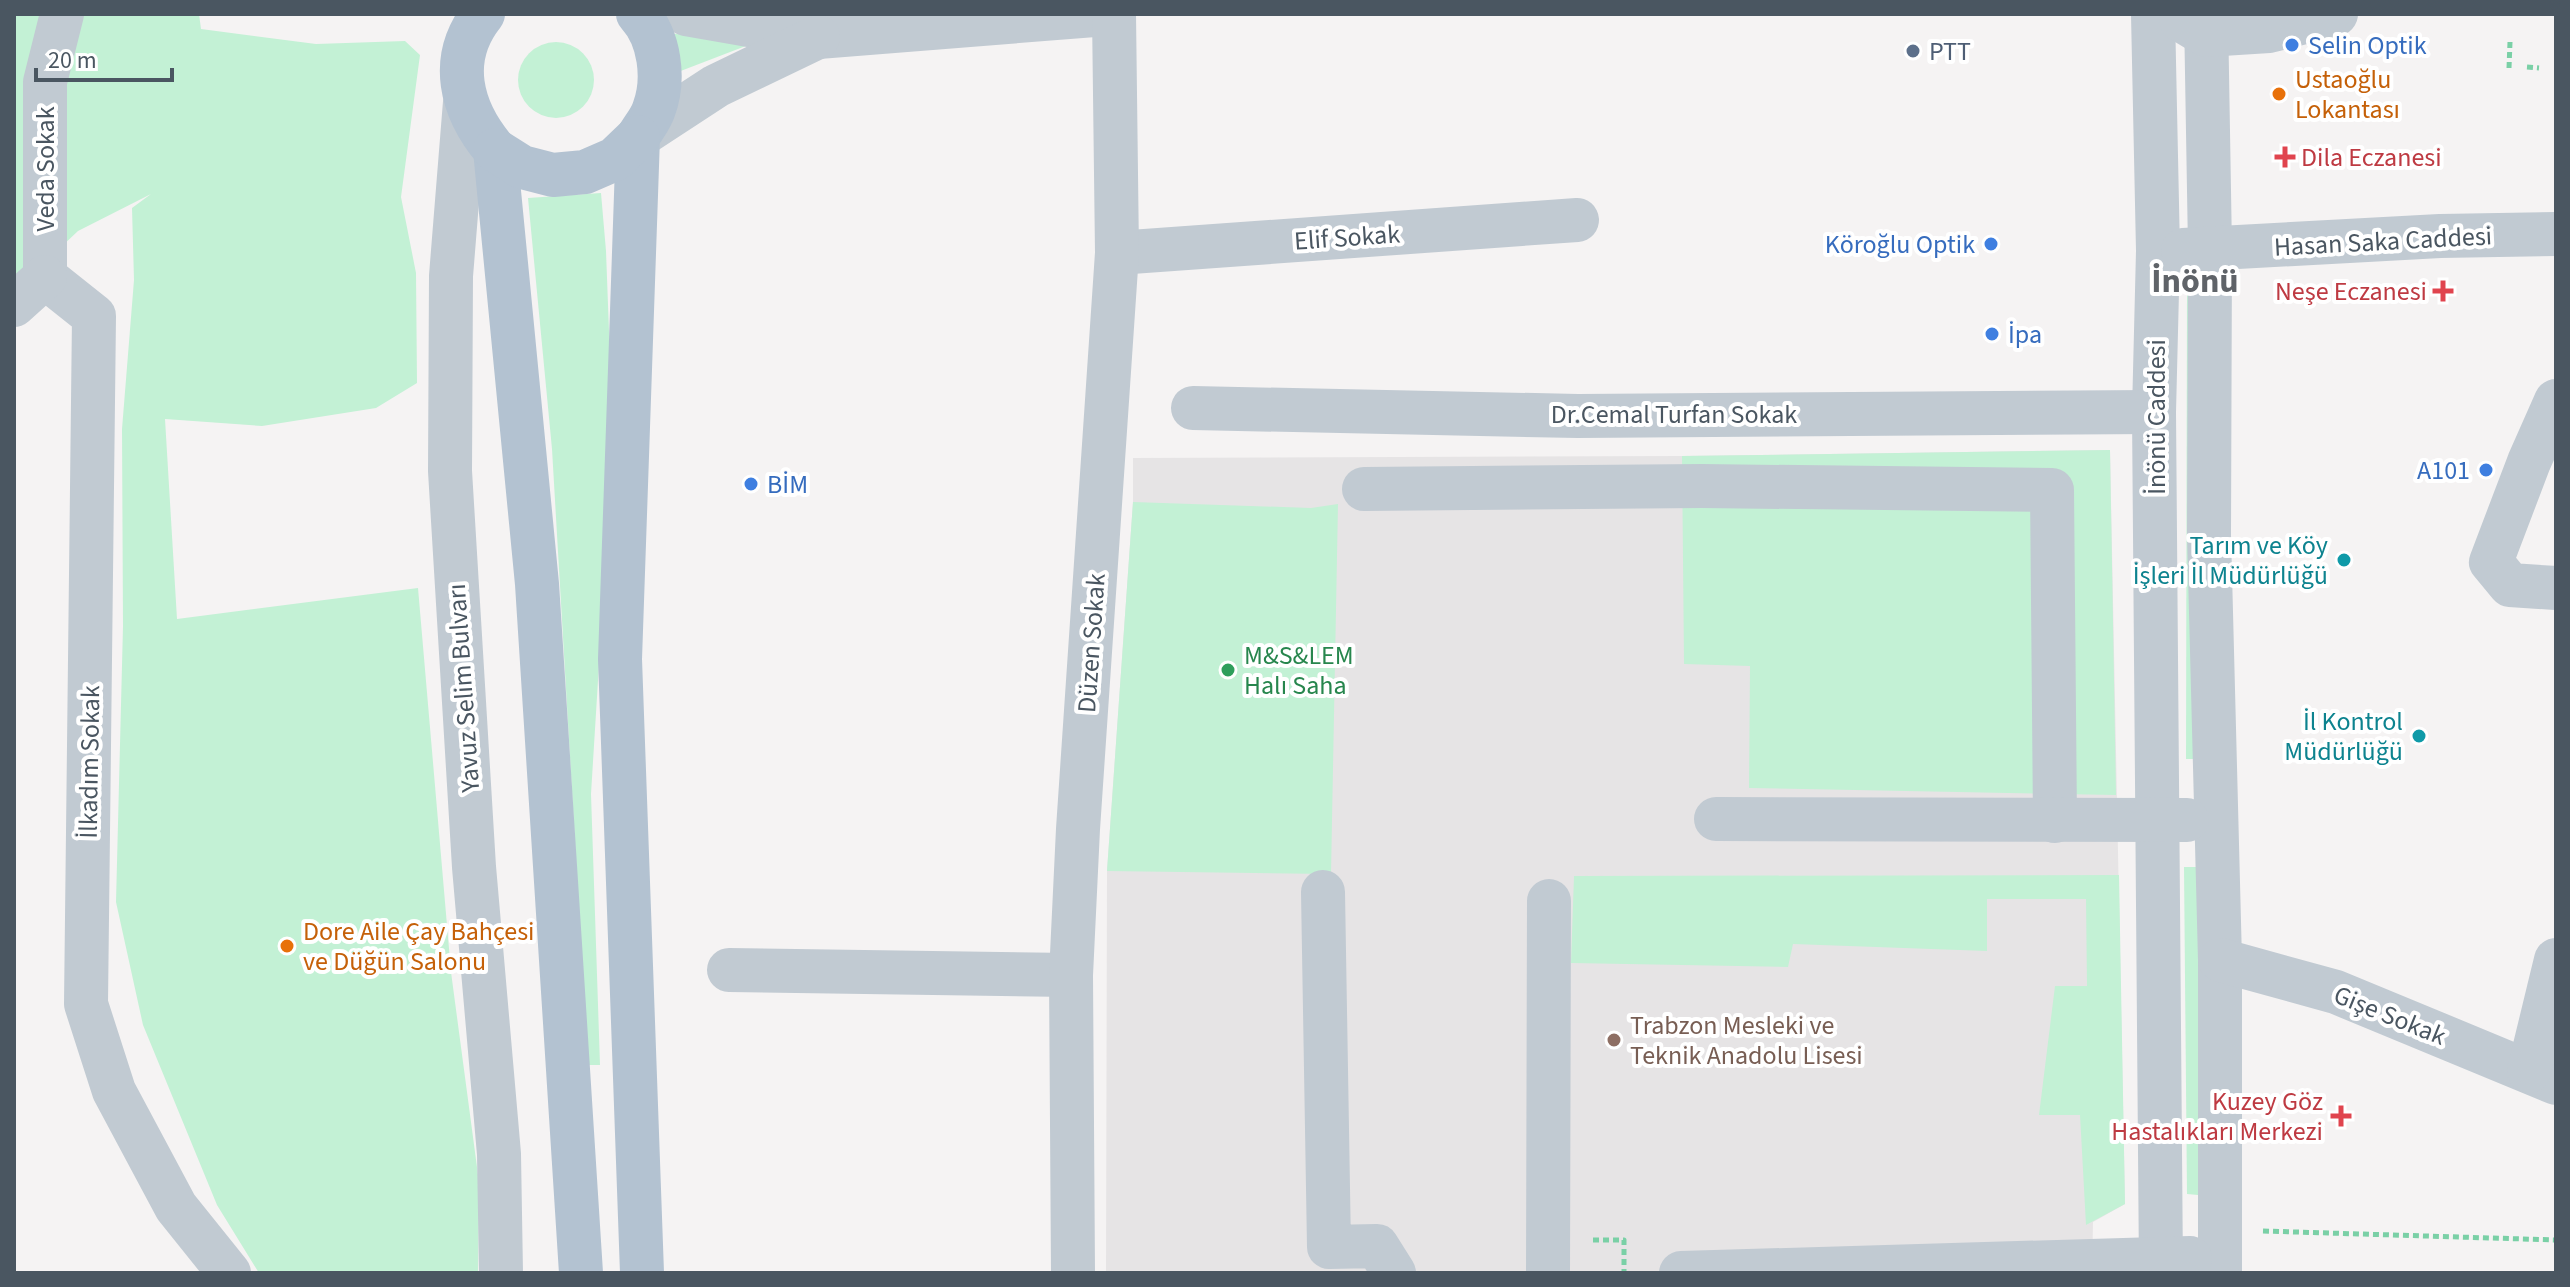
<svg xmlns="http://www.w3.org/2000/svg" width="2570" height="1287" font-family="'Source Sans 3',sans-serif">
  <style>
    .education { fill: #e6e4e5 }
    .green { fill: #c3f1d5 }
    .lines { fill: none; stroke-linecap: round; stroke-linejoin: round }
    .path { stroke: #7ad0a6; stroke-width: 5; stroke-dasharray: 6 4; stroke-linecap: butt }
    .minor { stroke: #c1cad2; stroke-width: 44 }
    .major { stroke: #b3c2d1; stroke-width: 44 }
    .shop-dot { fill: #3f7fe0; stroke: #fff; stroke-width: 3 }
    .service-dot { fill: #5c6f8a; stroke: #fff; stroke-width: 3 }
    .food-dot { fill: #e8710a; stroke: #fff; stroke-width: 3 }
    .health-dot { fill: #e0444e; stroke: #fff; stroke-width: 3 }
    .culture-dot { fill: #0f9aa8; stroke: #fff; stroke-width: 3 }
    .leisure-dot { fill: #2e9e5b; stroke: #fff; stroke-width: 3 }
    .education-dot { fill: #8d6e63; stroke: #fff; stroke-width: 3 }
    .labels { text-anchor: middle; stroke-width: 8; stroke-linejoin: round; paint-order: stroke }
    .shop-label { font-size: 26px; fill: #366cbe; stroke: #fff; text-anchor: start }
    .service-label { font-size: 26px; fill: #4e5e75; stroke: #fff; text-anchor: start }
    .food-label { font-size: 26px; fill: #c56008; stroke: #fff; text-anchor: start }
    .health-label { font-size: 26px; fill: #be3a42; stroke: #fff; text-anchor: end }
    .street-label { font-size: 26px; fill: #4a5661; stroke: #fff }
    .culture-label { font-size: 26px; fill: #0d838f; stroke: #fff; text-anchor: end }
    .leisure-label { font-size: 26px; fill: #27864d; stroke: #fff; text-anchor: start }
    .education-label { font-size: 26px; fill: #785e54; stroke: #fff; text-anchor: start }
    .district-label { font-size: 34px; font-weight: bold; fill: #5f6368; stroke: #fff }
  </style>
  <rect width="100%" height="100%" fill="#f5f3f3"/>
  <path class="education" d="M 2110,450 L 2125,1204 L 2093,1222 L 2092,1273 L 1106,1273 L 1107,871 L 1133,502 L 1133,458 L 1682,456 Z"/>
  <g class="green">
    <path d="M 14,14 L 199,14 L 201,29 L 316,44 L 405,41 L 420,55 L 401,197 L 416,273 L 417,383 L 376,408 L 262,426 L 165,419 L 177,619 L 418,588 L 451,972 L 479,1182 L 478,1273 L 259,1273 L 217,1205 L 143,1025 L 116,902 L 123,626 L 122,429 L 134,280 L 132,208 L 151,194 L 78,231 L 25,281 L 14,299 Z"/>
    <path d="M 669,33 L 751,44 L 665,77 Z"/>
    <circle cx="556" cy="80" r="38"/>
    <path d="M 601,193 L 606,251 L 613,438 L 591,794 L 600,1065 L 588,1065 L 552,449 L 528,198 Z"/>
    <path d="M 2187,289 L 2196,289 L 2194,759 L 2186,759 Z"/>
    <path d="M 2110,450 L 2116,795 L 1749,788 L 1750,666 L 1684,664 L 1682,456 Z"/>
    <path d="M 1133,502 L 1311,508 L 1338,504 L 1331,874 L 1107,871 Z"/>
    <path d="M 2184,867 L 2199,867 L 2198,1195 L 2187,1194 Z"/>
    <path d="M 2119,875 L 2125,1204 L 2086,1225 L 2080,1115 L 2039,1115 L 2055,986 L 2087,986 L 2086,899 L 1987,899 L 1987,951 L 1793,944 L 1788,967 L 1571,963 L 1574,876 Z"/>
  </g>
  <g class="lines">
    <g class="path">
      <path d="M 2527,67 L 2539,68"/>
      <path d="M 2509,68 L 2510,42"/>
      <path d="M 2263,1231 L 2556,1240"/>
      <path d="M 1593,1240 L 1624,1240 L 1624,1273"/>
    </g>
    <g class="minor">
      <path d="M 686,14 L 818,37 L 1107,14"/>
      <path d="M 2153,14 L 2158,251 L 2154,412 L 2161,1273"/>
      <path d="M 2206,14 L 2210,249 L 2209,535 L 2220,960 L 2220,1273"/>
      <path d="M 2181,20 L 2206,35 L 2269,31 L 2336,14"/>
      <path d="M 465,102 L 451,276 L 450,471 L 474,867 L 499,1154 L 501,1273"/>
      <path d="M 638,137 L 716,86 L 818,37"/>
      <path d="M 2183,250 L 2440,236 L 2556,234"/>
      <path d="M 1117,253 L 1577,220"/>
      <path d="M 45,277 L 94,316 L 86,1004 L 114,1091 L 176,1207 L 229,1273"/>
      <path d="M 45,277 L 45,82 L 62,14"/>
      <path d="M 14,305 L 45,277"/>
      <path d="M 2556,401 L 2529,462 L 2491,562 L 2510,585 L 2556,588"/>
      <path d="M 1193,408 L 1578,416 L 2154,412"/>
      <path d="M 1364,489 L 1702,486 L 2052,490 L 2055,821"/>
      <path d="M 1716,819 L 2187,820"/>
      <path d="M 1323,892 L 1329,1247 L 1377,1246 L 1394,1273"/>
      <path d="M 2220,960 L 2336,992 L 2556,1083"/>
      <path d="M 729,970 L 1071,975"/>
      <path d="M 2529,1071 L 2556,960"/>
      <path d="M 1073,1273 L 1071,975 L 1078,829 L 1117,253 L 1114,14"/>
      <path d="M 1548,1273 L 1549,901"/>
      <path d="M 1681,1273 L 2190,1258"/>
    </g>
    <g class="major">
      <path d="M 483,14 C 447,59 461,110 495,150 L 537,584 L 581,1273"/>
      <path d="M 638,14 C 660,38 665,79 654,109 C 651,119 643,128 638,137 L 620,659 L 642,1273"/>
      <path d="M 495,150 L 522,167 L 553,175 L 585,172 L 615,159 L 638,137"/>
    </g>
  </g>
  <g class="shop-dot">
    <circle cx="2292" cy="45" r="8"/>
    <circle cx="1991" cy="244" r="8"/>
    <circle cx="1992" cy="334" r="8"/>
    <circle cx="2486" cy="470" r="8"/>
    <circle cx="751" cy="484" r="8"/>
  </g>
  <circle class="service-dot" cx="1913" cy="51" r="8"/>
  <g class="food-dot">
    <circle cx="2279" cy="94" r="8"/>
    <circle cx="287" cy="946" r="8"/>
  </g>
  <g class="health-dot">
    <path d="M2281 145h8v8h8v8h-8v8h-8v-8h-8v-8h8z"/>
    <path d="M2439 279h8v8h8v8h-8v8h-8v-8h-8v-8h8z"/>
    <path d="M2337 1104h8v8h8v8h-8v8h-8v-8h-8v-8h8z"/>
  </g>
  <g class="culture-dot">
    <circle cx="2344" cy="560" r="8"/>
    <circle cx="2419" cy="736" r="8"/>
  </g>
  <circle class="leisure-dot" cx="1228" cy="670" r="8"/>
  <circle class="education-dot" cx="1614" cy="1040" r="8"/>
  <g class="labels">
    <g class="shop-label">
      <text x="2308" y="54">Selin Optik</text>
      <text x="1975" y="253" text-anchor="end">Köroğlu Optik</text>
      <text x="2008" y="343">İpa</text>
      <text x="2470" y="479" text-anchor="end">A101</text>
      <text x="767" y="493">BİM</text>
    </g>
    <g class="service-label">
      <text x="1929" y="60">PTT</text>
    </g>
    <g class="food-label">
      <text x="2295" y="88">Ustaoğlu<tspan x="2295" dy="30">Lokantası</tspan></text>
      <text x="303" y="940">Dore Aile Çay Bahçesi<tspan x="303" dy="30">ve Düğün Salonu</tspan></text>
    </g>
    <g class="health-label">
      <text x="2301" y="166" text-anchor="start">Dila Eczanesi</text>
      <text x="2427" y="300">Neşe Eczanesi</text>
      <text x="2323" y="1110">Kuzey Göz<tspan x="2323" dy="30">Hastalıkları Merkezi</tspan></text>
    </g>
    <g class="street-label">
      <text transform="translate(45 169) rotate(-90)" y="9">Veda Sokak</text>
      <text transform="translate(1347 237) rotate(-4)" y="9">Elif Sokak</text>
      <text transform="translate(2383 241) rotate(-3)" y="9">Hasan Saka Caddesi</text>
      <text x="1674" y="423">Dr.Cemal Turfan Sokak</text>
      <text transform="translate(2156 417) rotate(-90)" y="9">İnönü Caddesi</text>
      <text transform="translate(1091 643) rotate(-86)" y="9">Düzen Sokak</text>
      <text transform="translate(463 688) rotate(-94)" y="9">Yavuz Selim Bulvarı</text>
      <text transform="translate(89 762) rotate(-89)" y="9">İlkadım Sokak</text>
      <text transform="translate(2390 1015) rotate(22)" y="9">Gişe Sokak</text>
    </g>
    <g class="culture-label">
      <text x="2328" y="554">Tarım ve Köy<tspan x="2328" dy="30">İşleri İl Müdürlüğü</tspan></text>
      <text x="2403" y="730">İl Kontrol<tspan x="2403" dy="30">Müdürlüğü</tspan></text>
    </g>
    <g class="leisure-label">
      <text x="1244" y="664">M&amp;S&amp;LEM<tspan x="1244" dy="30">Halı Saha</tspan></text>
    </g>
    <g class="education-label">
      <text x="1630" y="1034">Trabzon Mesleki ve<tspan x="1630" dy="30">Teknik Anadolu Lisesi</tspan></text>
    </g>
    <g class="district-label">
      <text x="2195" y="292">İnönü</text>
    </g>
  </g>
  <rect width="2570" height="1287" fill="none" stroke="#4a5661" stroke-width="32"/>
  <path d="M36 68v12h136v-12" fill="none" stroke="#4a5661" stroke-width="4"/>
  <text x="48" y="68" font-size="24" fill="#4a5661" stroke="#ffffff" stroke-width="6" paint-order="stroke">20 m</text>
</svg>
